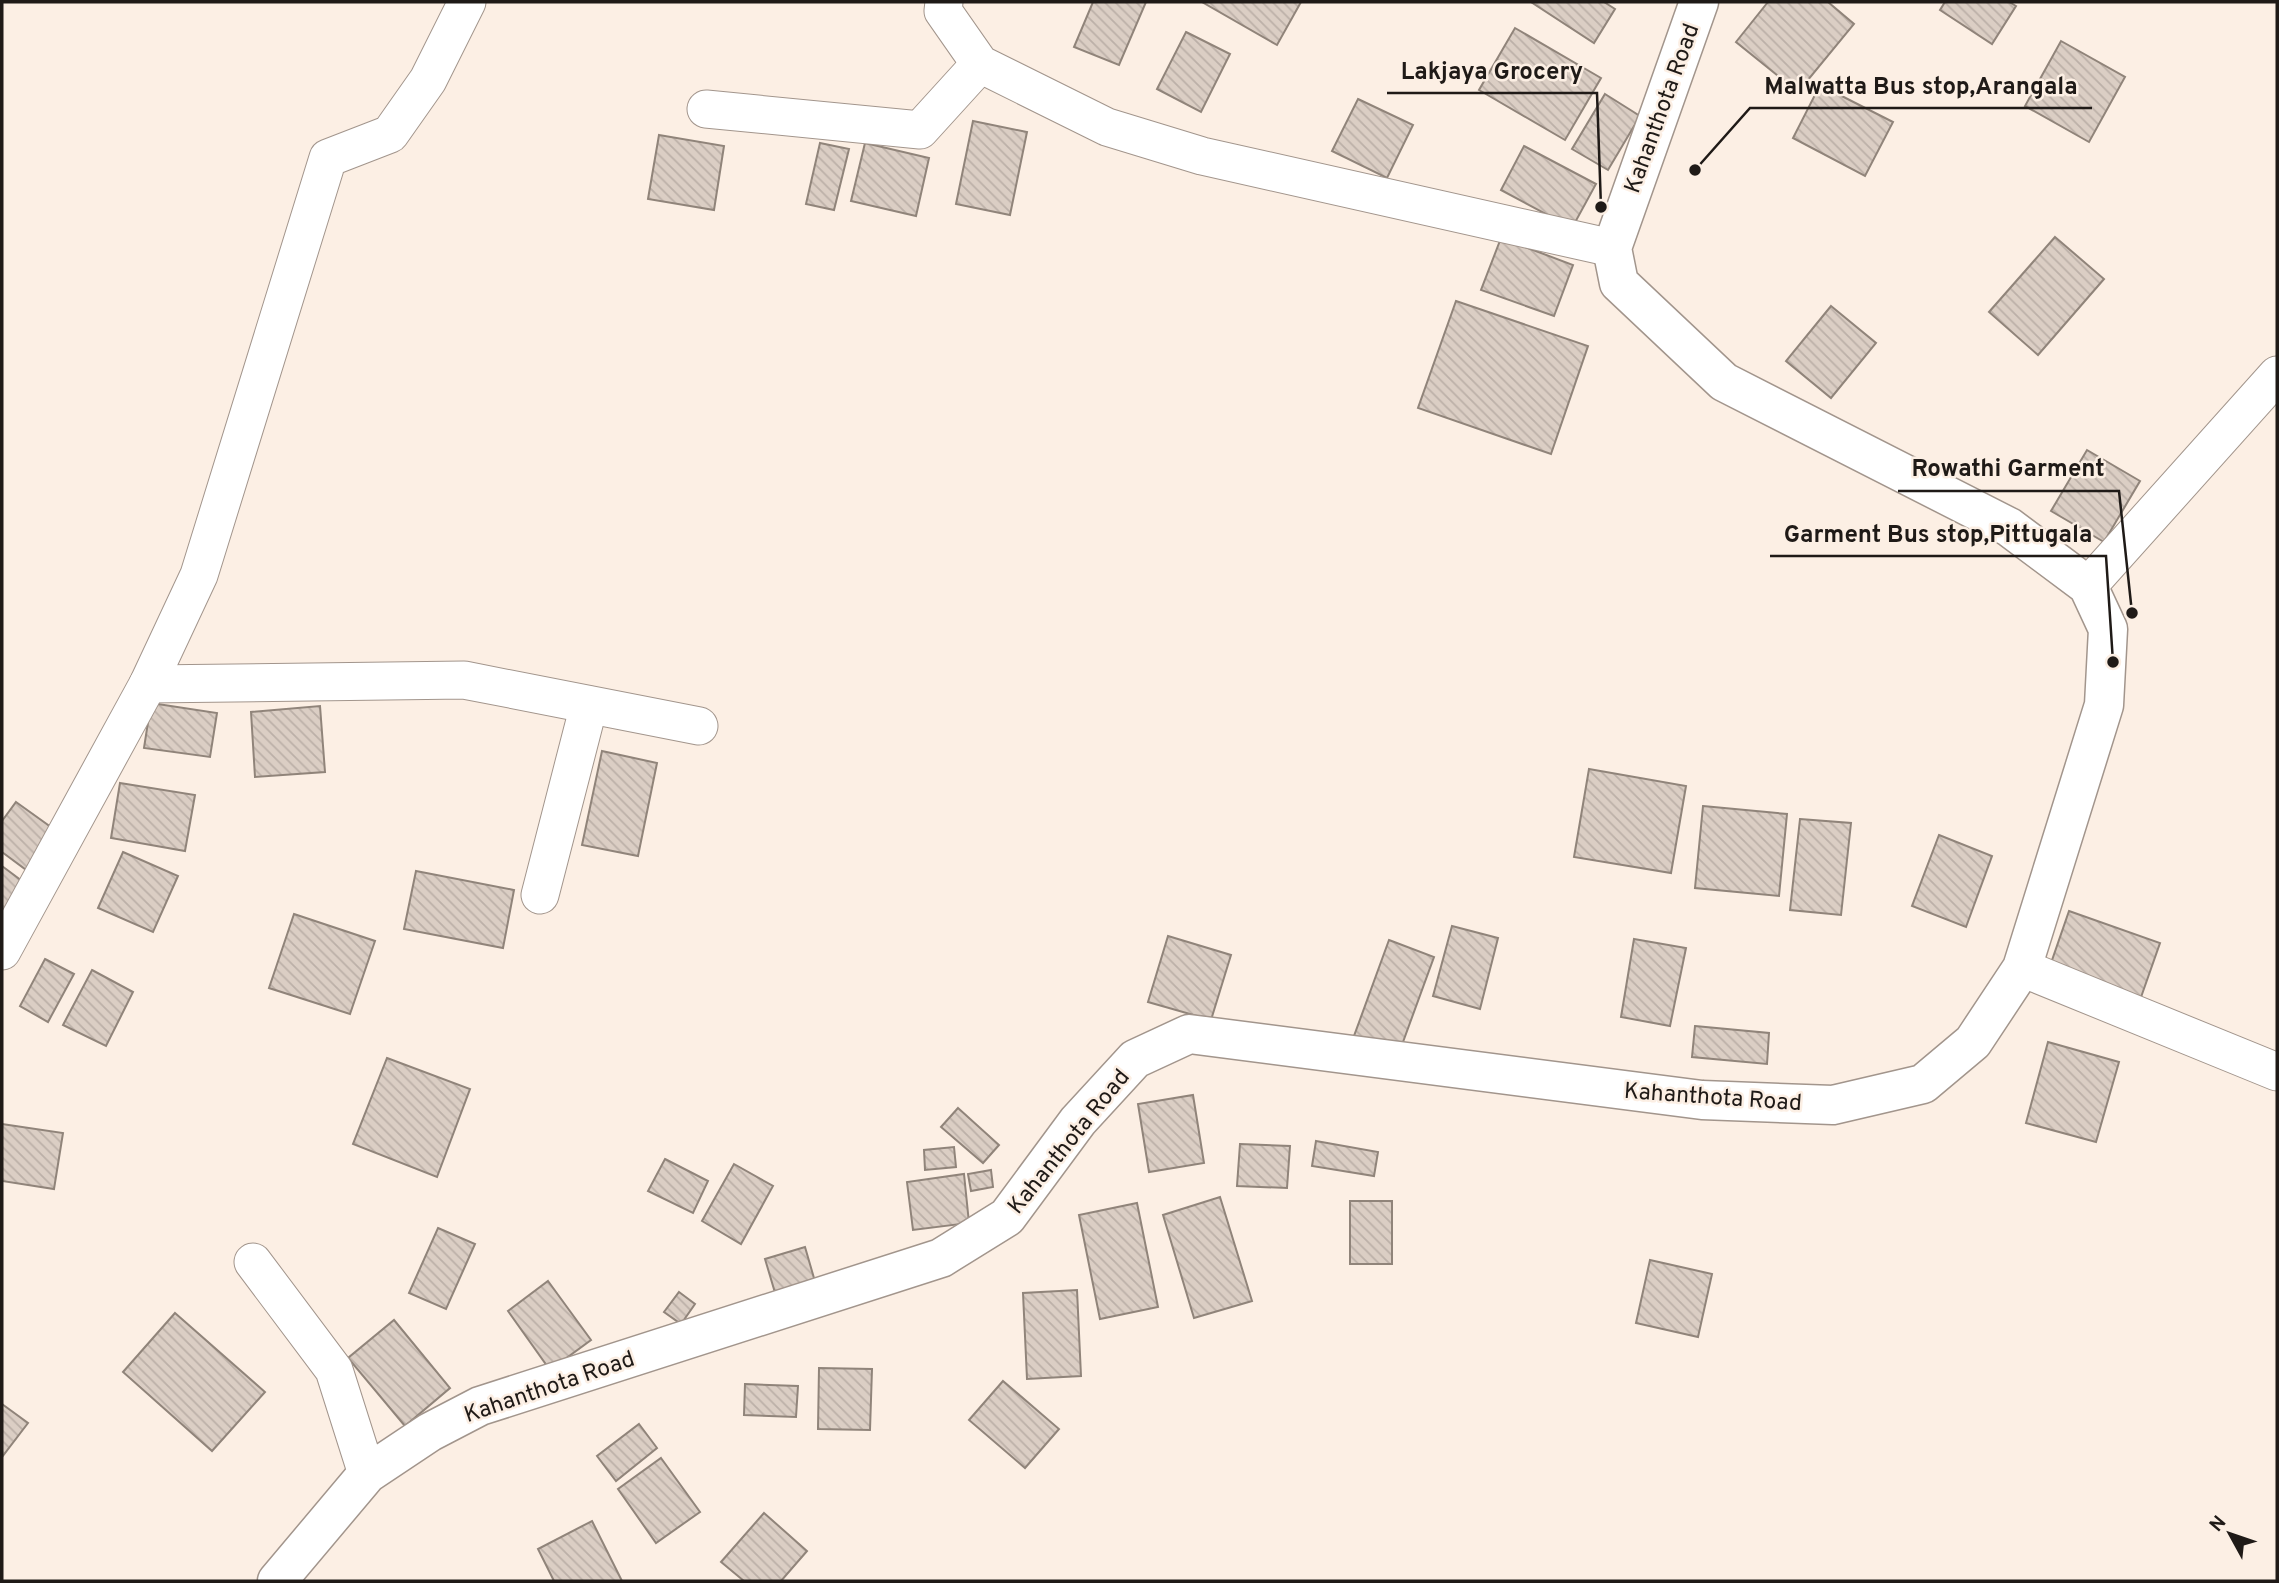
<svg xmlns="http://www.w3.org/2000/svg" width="2279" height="1583" font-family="Overpass,sans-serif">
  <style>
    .building { fill: url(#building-back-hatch); stroke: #90847a; stroke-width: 2 }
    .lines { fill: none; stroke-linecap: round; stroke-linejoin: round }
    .minor-casing { stroke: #a2958c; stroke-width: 39 }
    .major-casing { stroke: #a2958c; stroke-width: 41 }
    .minor { stroke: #fff; stroke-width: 37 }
    .major { stroke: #fff; stroke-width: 38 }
    .labels { text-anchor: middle; stroke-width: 5; stroke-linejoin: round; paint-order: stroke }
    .street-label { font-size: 23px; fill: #1f1a17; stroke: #fcefe4 }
    .leader { fill: none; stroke: #1f1a17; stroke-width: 2.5 }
    .callout-dot { fill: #1f1a17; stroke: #fcefe4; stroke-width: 2.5 }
    .callout-label { font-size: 24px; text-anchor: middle; font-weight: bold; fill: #1f1a17; stroke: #fcefe4; stroke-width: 5; stroke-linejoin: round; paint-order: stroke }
  </style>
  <defs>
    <pattern id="building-back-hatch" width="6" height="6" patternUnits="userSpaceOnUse" patternTransform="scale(1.75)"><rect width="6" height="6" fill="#dbcec4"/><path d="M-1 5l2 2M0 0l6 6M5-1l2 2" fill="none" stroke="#bcb0a8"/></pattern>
  </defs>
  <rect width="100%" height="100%" fill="#fcefe4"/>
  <g class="building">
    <path d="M 1093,2 L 1146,2 L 1119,65 L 1074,47 Z"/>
    <path d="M 1202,2 L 1301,2 L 1277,45 Z"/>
    <path d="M 1531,2 L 1604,2 L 1615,9 L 1594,43 Z"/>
    <path d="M 1768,2 L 1828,2 L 1854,24 L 1798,92 L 1736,42 Z"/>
    <path d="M 1945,2 L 2009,2 L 2016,6 L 1992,44 L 1940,10 Z"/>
    <path d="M 1515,28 L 1601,78 L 1565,140 L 1479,90 Z"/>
    <path d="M 1186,32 L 1230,54 L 1201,112 L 1157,89 Z"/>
    <path d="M 2061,41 L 2125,77 L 2089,142 L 2025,106 Z"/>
    <path d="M 1820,85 L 1893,122 L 1865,176 L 1793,138 Z"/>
    <path d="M 1605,94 L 1640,116 L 1608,170 L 1572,149 Z"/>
    <path d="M 1358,99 L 1413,125 L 1387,178 L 1332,151 Z"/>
    <path d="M 973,121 L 1027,132 L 1010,215 L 956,204 Z"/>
    <path d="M 659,135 L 724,146 L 714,210 L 648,199 Z"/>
    <path d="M 820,143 L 849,149 L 834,210 L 806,204 Z"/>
    <path d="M 865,143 L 929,158 L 916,216 L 851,201 Z"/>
    <path d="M 1524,146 L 1596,184 L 1572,228 L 1501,190 Z"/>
    <path d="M 2055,237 L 2104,279 L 2038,355 L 1989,312 Z"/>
    <path d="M 1501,238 L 1573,265 L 1554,316 L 1481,290 Z"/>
    <path d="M 1456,301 L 1588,346 L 1551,454 L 1418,408 Z"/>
    <path d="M 1831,306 L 1876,343 L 1831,398 L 1786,361 Z"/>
    <path d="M 2087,450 L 2140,481 L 2104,542 L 2051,511 Z"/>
    <path d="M 151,703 L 217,713 L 210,757 L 144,748 Z"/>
    <path d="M 320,706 L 325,772 L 255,777 L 251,712 Z"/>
    <path d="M 602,751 L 657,763 L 638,856 L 582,845 Z"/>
    <path d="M 1589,769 L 1686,786 L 1671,873 L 1574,857 Z"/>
    <path d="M 120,783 L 195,795 L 185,851 L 111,838 Z"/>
    <path d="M 16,802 L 62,835 L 33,875 L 2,852 L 2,821 Z"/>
    <path d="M 1703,806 L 1787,814 L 1779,896 L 1695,888 Z"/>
    <path d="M 1800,819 L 1851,823 L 1841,915 L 1790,910 Z"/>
    <path d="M 1939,835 L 1992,856 L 1966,927 L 1912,906 Z"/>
    <path d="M 123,852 L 178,876 L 153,932 L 98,908 Z"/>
    <path d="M 2,866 L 26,884 L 2,917 Z"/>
    <path d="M 416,871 L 514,890 L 503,948 L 404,929 Z"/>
    <path d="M 2069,911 L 2160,943 L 2140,1000 L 2049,969 Z"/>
    <path d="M 294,914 L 375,941 L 350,1014 L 269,988 Z"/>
    <path d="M 1452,926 L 1498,938 L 1480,1009 L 1433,996 Z"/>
    <path d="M 1168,936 L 1231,955 L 1211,1020 L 1148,1002 Z"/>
    <path d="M 1634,939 L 1686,948 L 1670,1026 L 1621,1017 Z"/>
    <path d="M 1389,940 L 1434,957 L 1399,1053 L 1354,1036 Z"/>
    <path d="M 45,959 L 74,974 L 48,1022 L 20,1006 Z"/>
    <path d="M 92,970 L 133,992 L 106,1046 L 63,1025 Z"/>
    <path d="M 1695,1026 L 1769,1033 L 1767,1064 L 1692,1057 Z"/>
    <path d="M 2048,1042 L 2119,1062 L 2096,1142 L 2026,1123 Z"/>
    <path d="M 387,1058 L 470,1089 L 437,1177 L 353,1144 Z"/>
    <path d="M 1193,1095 L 1204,1163 L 1149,1172 L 1138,1104 Z"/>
    <path d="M 958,1108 L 999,1145 L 983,1163 L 941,1127 Z"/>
    <path d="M 2,1124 L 63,1133 L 54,1189 L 2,1181 Z"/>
    <path d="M 1316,1141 L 1378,1152 L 1374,1176 L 1312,1166 Z"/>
    <path d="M 1240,1144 L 1290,1146 L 1287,1188 L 1237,1186 Z"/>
    <path d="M 954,1147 L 956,1167 L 925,1170 L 924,1150 Z"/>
    <path d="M 665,1159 L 708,1181 L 693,1213 L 648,1191 Z"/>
    <path d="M 734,1164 L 773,1186 L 741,1244 L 702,1221 Z"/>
    <path d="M 991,1170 L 993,1187 L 971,1191 L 968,1174 Z"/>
    <path d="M 964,1174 L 969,1223 L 913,1230 L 907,1182 Z"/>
    <path d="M 1220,1197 L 1252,1301 L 1194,1318 L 1163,1215 Z"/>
    <rect x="1350" y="1201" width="42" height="63"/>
    <path d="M 1137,1203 L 1158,1307 L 1100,1319 L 1079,1215 Z"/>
    <path d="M 438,1228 L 475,1244 L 446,1309 L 409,1293 Z"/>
    <path d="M 805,1247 L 816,1285 L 776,1296 L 765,1259 Z"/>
    <path d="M 1650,1260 L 1712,1274 L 1698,1337 L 1636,1323 Z"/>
    <path d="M 548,1281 L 591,1340 L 550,1370 L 508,1311 Z"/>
    <path d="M 1077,1290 L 1081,1376 L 1027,1379 L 1023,1293 Z"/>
    <path d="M 679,1292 L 695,1304 L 681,1324 L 664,1312 Z"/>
    <path d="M 175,1313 L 265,1392 L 212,1451 L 123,1372 Z"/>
    <path d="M 394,1320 L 450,1388 L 405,1426 L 348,1358 Z"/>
    <path d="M 819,1368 L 872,1369 L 870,1430 L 818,1429 Z"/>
    <path d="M 1003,1381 L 1059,1429 L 1025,1468 L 969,1420 Z"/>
    <path d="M 745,1384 L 798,1386 L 796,1417 L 744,1415 Z"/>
    <path d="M 2,1404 L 28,1423 L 2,1457 Z"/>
    <path d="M 639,1424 L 657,1448 L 616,1481 L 597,1456 Z"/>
    <path d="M 661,1458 L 700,1512 L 656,1543 L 618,1489 Z"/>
    <path d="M 764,1513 L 807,1551 L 781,1581 L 744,1581 L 721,1562 Z"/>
    <path d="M 592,1521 L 622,1581 L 554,1581 L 538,1549 Z"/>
  </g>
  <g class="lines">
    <g class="minor-casing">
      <g id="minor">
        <path d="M 944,2 L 943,11 L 980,64 L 1107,127 L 1202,156 L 1612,248"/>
        <path d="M 706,109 L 920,130 L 980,64"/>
        <path d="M 2088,586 L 2277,375"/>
        <path d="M 148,684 L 464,680 L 699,726"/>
        <path d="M 540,895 L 589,705"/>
        <path d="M 2,951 L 148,684 L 199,575 L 328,158 L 390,134 L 428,80 L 467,2"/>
        <path d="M 2022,968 L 2277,1072"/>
        <path d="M 253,1262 L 334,1370 L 367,1474"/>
      </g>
    </g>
    <g class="major-casing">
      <path id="major" d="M 277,1581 L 367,1474 L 430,1432 L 480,1406 L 941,1258 L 1007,1217 L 1078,1121 L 1135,1059 L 1189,1034 L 1702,1100 L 1833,1105 L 1923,1084 L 1973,1042 L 2022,968 L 2104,705 L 2108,629 L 2088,586 L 2009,527 L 1724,382 L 1619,283 L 1612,248 L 1699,2"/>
    </g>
    <use href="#minor" class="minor"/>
    <use href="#major" class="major"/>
  </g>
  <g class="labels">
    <g class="street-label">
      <text transform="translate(1661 108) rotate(-70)" y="8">Kahanthota Road</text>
      <text transform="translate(1713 1096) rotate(4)" y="8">Kahanthota Road</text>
      <text transform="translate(1068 1141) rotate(-51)" y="8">Kahanthota Road</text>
      <text transform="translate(549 1386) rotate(-19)" y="8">Kahanthota Road</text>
    </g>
  </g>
  <path class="leader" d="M1601 207L1597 93H1387M1695 170L1750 108H2092M2132 613L2119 491H1898M2113 662L2106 556H1770"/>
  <g class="callout-dot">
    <circle cx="1601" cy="207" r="7"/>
    <circle cx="1695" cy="170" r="7"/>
    <circle cx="2132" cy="613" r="7"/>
    <circle cx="2113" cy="662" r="7"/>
  </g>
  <g class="callout-label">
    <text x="1492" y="79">Lakjaya Grocery</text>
    <text x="1921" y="94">Malwatta Bus stop,Arangala</text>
    <text x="2008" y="476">Rowathi Garment</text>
    <text x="1938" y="542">Garment Bus stop,Pittugala</text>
  </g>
  <rect width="2279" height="1583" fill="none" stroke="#1f1a17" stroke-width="7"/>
  <g transform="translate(2230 1534) rotate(310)" stroke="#fcefe4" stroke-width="5" paint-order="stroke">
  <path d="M0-5L12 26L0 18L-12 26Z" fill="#1f1a17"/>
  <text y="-10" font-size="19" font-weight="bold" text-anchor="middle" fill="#1f1a17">N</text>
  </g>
</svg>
